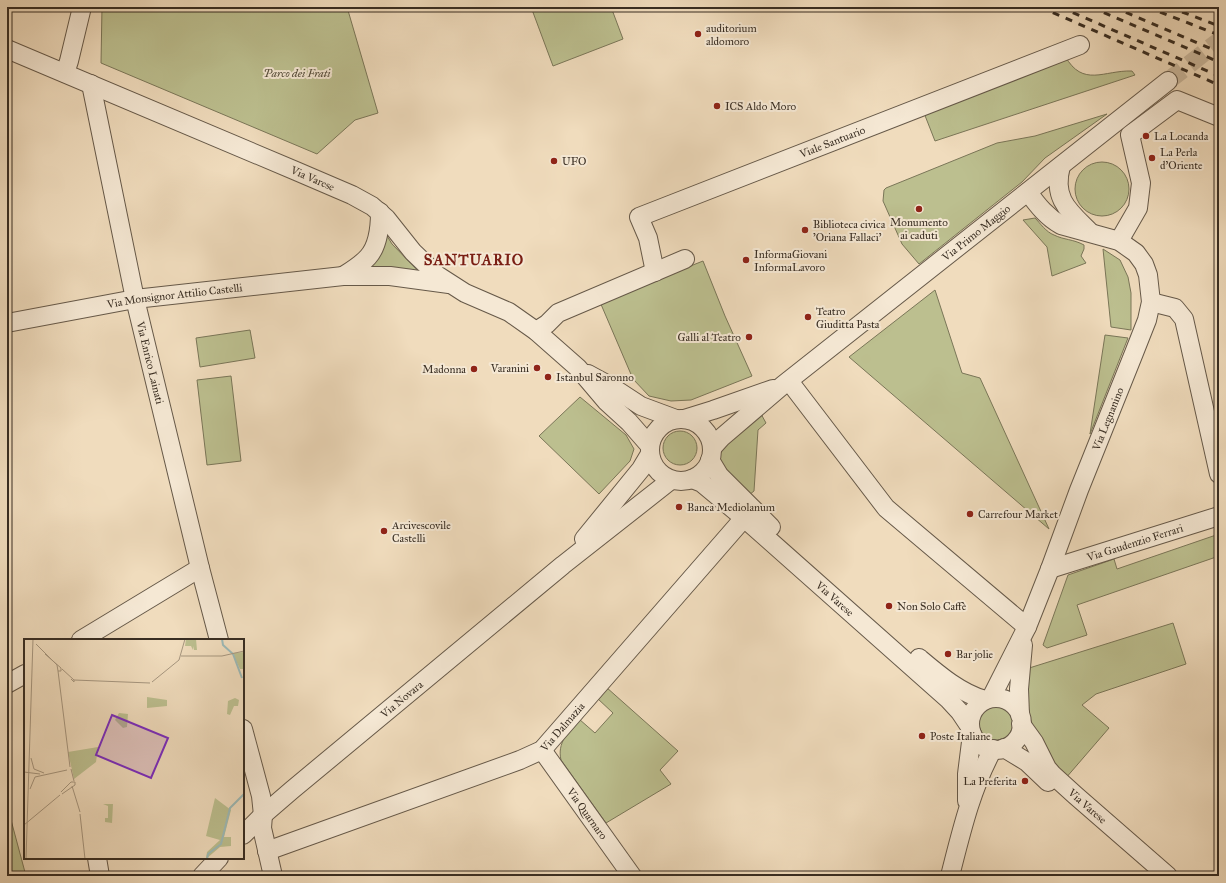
<svg xmlns="http://www.w3.org/2000/svg" width="1226" height="883" font-family="'IM FELL Great Primer',serif">
  <style>
    .green { fill: #bcbf8f; stroke: #7a7658 }
    .lines { fill: none; stroke-linecap: round; stroke-linejoin: round }
    .minor-tunnel { stroke: #cbb99e; stroke-width: 18; stroke-dasharray: 18 9; stroke-linecap: butt }
    .minor-casing { stroke: #665949; stroke-width: 20 }
    .minor { stroke: #f5e8d4; stroke-width: 18 }
    .rail { stroke: #382d22; stroke-width: 3; stroke-dasharray: 7 7; stroke-linecap: butt }
    .poi-dot { fill: #8f2418; stroke: #f5e8d4; stroke-width: 1.5 }
    .labels { text-anchor: middle; stroke-width: 4; stroke-linejoin: round; paint-order: stroke }
    .poi-label { font-size: 11px; fill: #382d22; stroke: #f5e8d4; text-anchor: start }
    .park-label { font-size: 11px; font-style: italic; fill: #524a38; stroke: #f5e8d4 }
    .street-label { font-size: 11px; fill: #382d22; stroke: #f5e8d4 }
    .district-label { font-size: 15px; font-weight: bold; letter-spacing: 1px; fill: #7a1f14; stroke: #f5e8d4 }
    .inset-river { fill: none; stroke: #9cbab8; stroke-width: 2 }
    .inset-road { fill: none; stroke: #a6967f; stroke-width: 1 }
    .view { fill: #7b2cbf; fill-opacity: 0.15; stroke: #7b2cbf; stroke-width: 2 }
    .inset-edge { fill: none; stroke: #382d22; stroke-width: 2 }
  </style>
  <rect width="100%" height="100%" fill="#f0dcbd"/>
  <filter id="stains"><feTurbulence type="fractalNoise" baseFrequency=".005" numOctaves="4"/><feColorMatrix values="0 0 0 0 .2 0 0 0 0 .09 0 0 0 0 .02 0 0 0 .5 -.17"/></filter>
  <radialGradient id="worn" r=".72"><stop offset=".6" stop-color="#630" stop-opacity="0"/><stop offset="1" stop-color="#630" stop-opacity=".3"/></radialGradient>
  <g class="green">
    <path d="M 102,7 L 347,7 L 378,113 L 355,120 L 317,154 L 101,63 Z"/>
    <path d="M 531,7 L 611,7 L 623,39 L 553,66 Z"/>
    <path d="M 1065,56 C 1083,88 1104,70 1132,71 L 1135,75 L 935,141 L 924,113 Z"/>
    <path d="M 1107,114 L 1045,158 L 1022,182 L 919,264 L 902,244 L 883,201 L 884,190 L 886,188 L 997,143 L 1035,136 Z"/>
    <circle cx="1102" cy="189" r="27"/>
    <path d="M 1035,218 C 1040,223 1046,232 1054,235 C 1064,240 1073,239 1084,245 L 1084,249 L 1081,256 L 1086,263 L 1052,276 L 1047,247 L 1023,220 Z"/>
    <path d="M 384,231 L 392,244 L 422,275 L 367,268 Z"/>
    <path d="M 1103,249 L 1120,260 L 1128,277 L 1131,293 L 1131,330 L 1111,327 Z"/>
    <path d="M 703,261 L 725,316 L 752,376 L 691,400 L 671,401 L 649,396 L 633,379 L 600,302 Z"/>
    <path d="M 935,290 L 962,373 L 980,378 L 1049,529 L 849,357 Z"/>
    <path d="M 250,330 L 255,358 L 200,367 L 196,338 Z"/>
    <path d="M 1105,335 L 1128,338 L 1090,434 Z"/>
    <path d="M 231,376 L 241,461 L 207,465 L 197,380 Z"/>
    <path d="M 580,397 L 626,435 L 634,449 L 630,461 L 599,494 L 539,436 Z"/>
    <path d="M 761,414 L 766,423 L 758,430 L 754,491 L 749,495 L 721,463 L 720,455 L 722,446 Z"/>
    <circle cx="680" cy="448" r="17"/>
    <path d="M 1219,534 L 1219,556 L 1077,605 L 1087,635 L 1047,648 L 1043,645 L 1068,575 L 1114,559 L 1117,569 Z"/>
    <path d="M 1173,623 L 1186,664 L 1096,694 L 1082,705 L 1109,728 L 1065,779 C 1054,766 1031,729 1029,713 C 1027,699 1027,684 1026,669 Z"/>
    <path d="M 606,687 L 678,751 L 660,770 L 671,784 L 606,823 L 561,760 C 557,743 568,732 579,719 L 595,733 L 613,713 L 597,698 Z"/>
    <circle cx="996" cy="723" r="17"/>
    <path d="M 7,805 L 26,876 L 7,876 Z"/>
  </g>
  <g class="lines">
    <path class="minor-tunnel" d="M 1168,81 L 1219,41"/>
    <g class="minor-casing">
      <g id="minor">
        <path id="s1" d="M 7,49 L 296,171 L 352,195 L 372,206 L 386,218 L 413,252 L 437,275 L 465,293 L 509,312 L 536,331 L 578,368 L 606,401 L 629,422 L 650,446"/>
        <path d="M 65,73 L 69,61 L 82,7"/>
        <path id="s2" d="M 91,84 L 135,299 L 200,568 L 219,640"/>
        <path d="M 1061,166 C 1052,199 1069,211 1090,232"/>
        <path d="M 1119,241 L 1138,208 L 1141,183 L 1130,135 L 1177,100 L 1219,117"/>
        <path id="s3" d="M 655,272 L 648,238 L 639,217 L 1080,45"/>
        <path d="M 343,276 C 351,271 361,265 368,257 C 378,246 380,226 380,212"/>
        <path d="M 1151,302 L 1175,308 L 1184,319 L 1219,474"/>
        <path id="s4" d="M 7,323 L 135,299 L 343,276 L 390,276 L 449,284"/>
        <path d="M 536,331 L 547,324 L 558,313 L 685,259"/>
        <path d="M 588,374 L 612,387 L 641,406 L 676,419"/>
        <path d="M 789,381 L 886,508 L 1027,627"/>
        <circle cx="681" cy="450" r="31"/>
        <path d="M 684,419 L 713,410 L 773,389"/>
        <path id="s5" d="M 712,448 L 721,438 L 783,385 L 1168,81"/>
        <path d="M 710,460 L 719,475 L 771,527"/>
        <path id="s6" d="M 692,479 L 702,483 L 744,518 L 948,699 L 960,712 L 970,727"/>
        <path d="M 584,539 L 641,469 L 650,454"/>
        <path id="s7" d="M 1050,569 L 1219,516"/>
        <path d="M 81,640 L 200,568"/>
        <path d="M 919,658 C 938,674 960,693 985,700"/>
        <path d="M 7,684 L 25,674"/>
        <path id="s8" d="M 991,698 L 1027,627 L 1050,569 L 1079,490 L 1134,353 L 1147,320 L 1151,302 L 1148,275 L 1144,264 L 1136,253 L 1119,241 L 1061,225 C 1047,217 1038,206 1028,192"/>
        <circle cx="996" cy="724" r="26"/>
        <path d="M 1020,715 L 1019,689 L 1023,645"/>
        <path id="s9" d="M 1021,724 L 1034,742 L 1047,768 L 1053,775 L 1075,795 L 1168,876"/>
        <path d="M 243,729 L 261,796 L 263,815 L 262,828 L 273,876"/>
        <path d="M 1004,748 L 1027,762 L 1048,782"/>
        <path id="s10" d="M 542,750 L 632,876"/>
        <path d="M 967,801 L 967,774 L 972,734"/>
        <path id="s11" d="M 243,835 L 263,815 L 292,790 L 563,565 L 671,480"/>
        <path id="s12" d="M 267,851 L 520,760 L 542,750 L 744,518"/>
        <path d="M 97,858 L 100,876"/>
        <path d="M 202,876 L 219,858"/>
        <path d="M 950,876 C 961,833 971,789 993,749"/>
      </g>
    </g>
    <use href="#minor" class="minor"/>
    <g class="rail">
      <path d="M 1040,7 L 1219,85"/>
      <path d="M 1060,7 L 1219,76"/>
      <path d="M 1091,7 L 1219,62"/>
      <path d="M 1113,7 L 1219,52"/>
      <path d="M 1147,7 L 1219,35"/>
      <path d="M 1169,7 L 1219,26"/>
    </g>
  </g>
  <g class="poi-dot">
    <circle cx="698" cy="34" r="4"/>
    <circle cx="717" cy="106" r="4"/>
    <circle cx="1146" cy="136" r="4"/>
    <circle cx="1152" cy="158" r="4"/>
    <circle cx="554" cy="161" r="4"/>
    <circle cx="919" cy="209" r="4"/>
    <circle cx="805" cy="230" r="4"/>
    <circle cx="746" cy="260" r="4"/>
    <circle cx="808" cy="317" r="4"/>
    <circle cx="749" cy="337" r="4"/>
    <circle cx="537" cy="368" r="4"/>
    <circle cx="474" cy="369" r="4"/>
    <circle cx="548" cy="377" r="4"/>
    <circle cx="679" cy="507" r="4"/>
    <circle cx="970" cy="514" r="4"/>
    <circle cx="384" cy="531" r="4"/>
    <circle cx="889" cy="606" r="4"/>
    <circle cx="948" cy="654" r="4"/>
    <circle cx="922" cy="736" r="4"/>
    <circle cx="1025" cy="781" r="4"/>
  </g>
  <g class="labels">
    <g class="poi-label">
      <text x="706" y="32">auditorium<tspan x="706" dy="13">aldomoro</tspan></text>
      <text x="725" y="110">ICS Aldo Moro</text>
      <text x="1154" y="140">La Locanda</text>
      <text x="1160" y="156">La Perla<tspan x="1160" dy="13">d'Oriente</tspan></text>
      <text x="562" y="165">UFO</text>
      <text x="919" y="226" text-anchor="middle">Monumento<tspan x="919" dy="13">ai caduti</tspan></text>
      <text x="813" y="228">Biblioteca civica<tspan x="813" dy="13">'Oriana Fallaci'</tspan></text>
      <text x="754" y="258">InformaGiovani<tspan x="754" dy="13">InformaLavoro</tspan></text>
      <text x="816" y="315">Teatro<tspan x="816" dy="13">Giuditta Pasta</tspan></text>
      <text x="741" y="341" text-anchor="end">Galli al Teatro</text>
      <text x="529" y="372" text-anchor="end">Varanini</text>
      <text x="466" y="373" text-anchor="end">Madonna</text>
      <text x="556" y="381">Istanbul Saronno</text>
      <text x="687" y="511">Banca Mediolanum</text>
      <text x="978" y="518">Carrefour Market</text>
      <text x="392" y="529">Arcivescovile<tspan x="392" dy="13">Castelli</tspan></text>
      <text x="897" y="610">Non Solo Caffè</text>
      <text x="956" y="658">Bar jolie</text>
      <text x="930" y="740">Poste Italiane</text>
      <text x="1017" y="785" text-anchor="end">La Preferita</text>
    </g>
    <g class="park-label">
      <text x="297" y="77">Parco dei Frati</text>
    </g>
    <g class="street-label">
      <text dy="4" stroke="none"><textPath href="#s3" startOffset="265">Viale Santuario</textPath></text>
      <text dy="4" stroke="none"><textPath href="#s1" startOffset="332">Via Varese</textPath></text>
      <text dy="4" stroke="none"><textPath href="#s5" startOffset="341">Via Primo Maggio</textPath></text>
      <text dy="4" stroke="none"><textPath href="#s4" startOffset="170">Via Monsignor Attilio Castelli</textPath></text>
      <text dy="4" stroke="none"><textPath href="#s2" startOffset="285">Via Enrico Lainati</textPath></text>
      <text dy="4" stroke="none"><textPath href="#s8" startOffset="303">Via Legnanino</textPath></text>
      <text dy="4" stroke="none"><textPath href="#s7" startOffset="89">Via Gaudenzio Ferrari</textPath></text>
      <text dy="4" stroke="none"><textPath href="#s6" startOffset="187">Via Varese</textPath></text>
      <text dy="4" stroke="none"><textPath href="#s11" startOffset="209">Via Novara</textPath></text>
      <text dy="4" stroke="none"><textPath href="#s12" startOffset="324">Via Dalmazia</textPath></text>
      <text dy="4" stroke="none"><textPath href="#s9" startOffset="107">Via Varese</textPath></text>
      <text dy="4" stroke="none"><textPath href="#s10" startOffset="78">Via Quarnaro</textPath></text>
    </g>
    <g class="district-label">
      <text x="474" y="265">SANTUARIO</text>
    </g>
  </g>
  <g transform="translate(24 639)">
    <rect width="220" height="220" fill="#f0dcbd"/>
    <path d="M 162,0 L 172,0 L 173,11 L 170,11 L 169,7 L 169,11 L 167,7 L 161,7 ZM 220,13 L 220,30 L 216,30 L 208,14 ZM 123,58 L 143,61 L 143,67 L 123,69 ZM 211,59 L 215,61 L 214,67 L 210,67 L 206,76 L 203,75 L 204,62 ZM 95,74 L 104,75 L 103,88 L 99,89 L 91,81 ZM 74,108 L 72,123 L 50,140 L 44,113 ZM 191,159 L 207,171 L 200,198 L 207,198 L 207,207 L 196,208 L 182,220 L 183,213 L 196,201 L 182,197 ZM 79,165 L 89,165 L 88,184 L 81,183 L 81,179 L 84,179 L 84,167 Z" fill="#bcbf8f"/>
    <path class="inset-river" d="M 198,0 L 199,6 L 209,15 L 218,39M 183,220 L 184,215 L 197,205 L 206,169 L 220,155"/>
    <path class="inset-road" d="M 12,5 L 33,26 L 34,32 L 37,32 L 37,29 L 21,15M 157,17 L 198,17 L 220,12M 38,30 L 50,41 L 50,43 L 47,40M 34,32 L 46,128M 50,41 L 126,44M 128,43 L 155,21 L 161,0M 7,119 L 10,130 L 20,134M 47,130 L 50,142M 0,133 L 16,135M 48,147 L 56,173M 6,150 L 11,138 L 43,131M 37,153 L 47,143 L 51,143 L 51,146 L 38,155M 56,175 L 61,220M 0,186 L 36,156M 2,220 L 9,0"/>
    <path class="view" d="M 88,76 L 144,99 L 127,139 L 72,116 Z"/>
    <rect width="220" height="220" class="inset-edge"/>
  </g>
  <rect width="1226" height="883" fill="none" stroke="#f0dcbd" stroke-width="24"/>
  <rect x="8" y="8" width="1210" height="867" fill="none" stroke="#382d22" stroke-width="2"/>
  <rect x="12" y="12" width="1202" height="859" fill="none" stroke="#382d22"/>
  <rect width="100%" height="100%" filter="url(#stains)"/>
  <rect width="100%" height="100%" fill="url(#worn)"/>
</svg>
